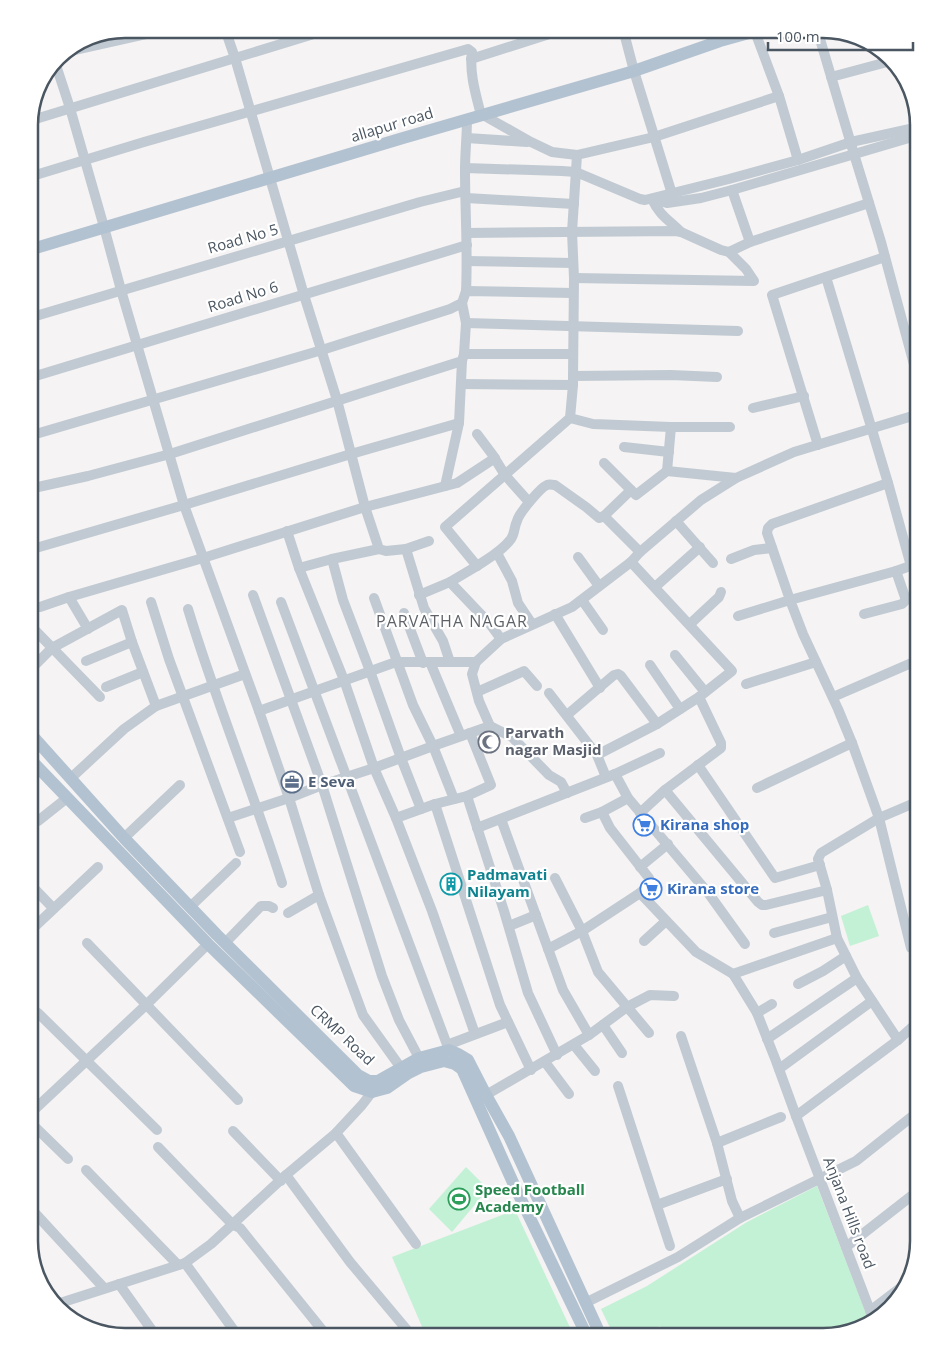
<svg xmlns="http://www.w3.org/2000/svg" width="948" height="1365" font-family="'Open Sans',sans-serif">
  <style>
    .green { fill: #c3f1d5 }
    .lines { fill: none; stroke-linecap: round; stroke-linejoin: round }
    .minor { stroke: #c1cad2; stroke-width: 10 }
    .major { stroke: #b3c2d1; stroke-width: 12 }
    .labels { text-anchor: middle; stroke-width: 4.5; stroke-linejoin: round; paint-order: stroke }
    .street-label { font-size: 15px; fill: #4a5661; stroke: #fff }
    .worship-label { font-size: 15px; font-weight: bold; fill: #5b616d; stroke: #fff; text-anchor: start }
    .service-label { font-size: 15px; font-weight: bold; fill: #4e5e75; stroke: #fff; text-anchor: start }
    .shop-label { font-size: 15px; font-weight: bold; fill: #366cbe; stroke: #fff; text-anchor: start }
    .culture-label { font-size: 15px; font-weight: bold; fill: #0d838f; stroke: #fff; text-anchor: start }
    .leisure-label { font-size: 15px; font-weight: bold; fill: #27864d; stroke: #fff; text-anchor: start }
    .neighbourhood-label { font-size: 16px; letter-spacing: 1px; fill: #5f6368; stroke: #fff }
    .rim { fill: none; stroke: #4a5661; stroke-width: 2.5 }
  </style>
  <rect width="100%" height="100%" fill="#f5f3f3"/>
  <g class="green">
    <path d="M 868,905 L 879,936 L 850,946 L 841,916 Z"/>
    <path d="M 466,1167 L 488,1189 L 452,1232 L 429,1209 Z"/>
    <path d="M 817,1186 L 870,1324 L 823,1336 L 664,1336 L 660,1326 L 640,1336 L 614,1336 L 601,1309 L 647,1286 L 747,1222 Z"/>
    <path d="M 515,1210 L 574,1336 L 426,1336 L 392,1257 Z"/>
  </g>
  <g class="lines">
    <g class="minor">
      <path d="M 225,29 L 235,58 L 304,295 L 337,400 L 365,507 L 379,549 L 386,551 L 406,549 L 424,608 L 443,641 L 450,662"/>
      <path d="M 623,29 L 634,71 L 672,194"/>
      <path d="M 754,29 L 779,96 L 798,160"/>
      <path d="M 817,29 L 854,154 L 881,242 L 919,383"/>
      <path d="M 61,53 L 168,29"/>
      <path d="M 471,59 L 565,29"/>
      <path d="M 55,62 L 70,108 L 104,227 L 121,290 L 184,505 L 259,711 L 289,798 L 319,895 L 363,1015 L 401,1068"/>
      <path d="M 831,77 L 891,61"/>
      <path d="M 483,115 L 531,142 L 552,152 L 577,155"/>
      <path d="M 29,121 L 330,29"/>
      <path d="M 467,138 L 527,142"/>
      <path d="M 465,168 L 562,171 L 576,172 L 640,199 L 645,200 L 729,179 L 798,160 L 851,142 L 919,127"/>
      <path d="M 29,177 L 144,142 L 468,49 L 472,52 C 469,73 476,95 481,115"/>
      <path d="M 732,190 L 750,242"/>
      <path d="M 466,198 L 574,204"/>
      <path d="M 652,199 L 667,203 L 701,198 L 732,190 L 919,135"/>
      <path d="M 652,199 C 660,216 668,219 681,232"/>
      <path d="M 467,233 L 676,231 L 681,232 L 721,250 L 729,252 L 750,242 L 869,203"/>
      <path d="M 467,261 L 573,263"/>
      <path d="M 826,277 L 888,483 L 911,566"/>
      <path d="M 574,278 L 754,281 L 746,269 L 729,252"/>
      <path d="M 466,291 C 468,251 465,211 465,170 C 465,153 467,136 467,119"/>
      <path d="M 462,303 L 466,323 L 464,354"/>
      <path d="M 29,318 L 420,202 L 465,191"/>
      <path d="M 466,323 L 738,331"/>
      <path d="M 906,333 L 919,329"/>
      <path d="M 573,376 L 574,278 L 572,232 L 577,155 L 654,137 L 779,96"/>
      <path d="M 29,378 L 467,245"/>
      <path d="M 462,384 L 573,385 L 573,376 L 671,375 L 717,377"/>
      <path d="M 753,408 L 804,396"/>
      <path d="M 570,418 L 593,424 L 671,427 L 730,427"/>
      <path d="M 477,434 L 492,454 L 505,475 L 529,502"/>
      <path d="M 29,436 L 322,350 L 450,309 L 462,303 L 466,291 L 573,293"/>
      <path d="M 818,445 L 772,295 L 885,257"/>
      <path d="M 624,447 L 669,452"/>
      <path d="M 604,463 L 631,490"/>
      <path d="M 667,471 L 671,427"/>
      <path d="M 445,486 L 459,423 L 462,361"/>
      <path d="M 29,489 L 88,476 L 170,454 L 462,361 L 464,354 L 573,354"/>
      <path d="M 604,516 L 631,490 L 636,495 L 667,471 L 736,478"/>
      <path d="M 676,521 L 713,563"/>
      <path d="M 287,531 L 299,568 L 344,680 L 374,768 L 396,818 L 432,911 L 475,1034"/>
      <path d="M 406,549 L 429,541"/>
      <path d="M 29,550 L 184,505 L 351,454 L 459,423"/>
      <path d="M 497,553 L 512,581 L 518,603 L 532,624"/>
      <path d="M 578,557 L 599,586"/>
      <path d="M 332,559 L 343,600 L 370,671 L 401,758 L 421,809"/>
      <path d="M 731,559 L 754,550 L 772,548"/>
      <path d="M 477,566 C 489,558 502,551 511,539 C 515,533 514,527 517,521 C 519,513 540,488 547,485 C 550,484 552,485 555,485 L 586,507 L 599,518 L 604,516 L 640,552"/>
      <path d="M 299,568 L 332,559 L 379,549"/>
      <path d="M 450,582 L 490,624 L 501,639"/>
      <path d="M 655,587 L 700,547"/>
      <path d="M 253,595 L 322,785 L 382,976 L 399,1020 L 419,1058"/>
      <path d="M 419,595 L 450,582 L 477,566 L 445,527 L 570,418 L 573,385"/>
      <path d="M 69,597 L 88,629"/>
      <path d="M 374,598 L 413,705 L 433,746 L 454,799"/>
      <path d="M 582,600 L 603,630"/>
      <path d="M 151,602 L 169,659 L 240,852"/>
      <path d="M 281,602 L 449,1050"/>
      <path d="M 40,607 L 69,597 L 203,558 L 365,507 L 457,483 L 495,458"/>
      <path d="M 188,609 C 216,702 253,791 282,883"/>
      <path d="M 404,613 L 423,663"/>
      <path d="M 555,614 L 600,688"/>
      <path d="M 864,614 L 902,604 L 906,600 L 896,571"/>
      <path d="M 738,616 L 790,600 L 767,533 L 768,528 L 772,524 L 888,483"/>
      <path d="M 29,624 L 100,697"/>
      <path d="M 690,624 L 719,597 L 721,592"/>
      <path d="M 675,655 L 705,692"/>
      <path d="M 86,661 L 132,642"/>
      <path d="M 430,662 L 461,736"/>
      <path d="M 650,665 L 680,709"/>
      <path d="M 29,671 L 52,648 L 122,610 L 132,642 L 156,706 L 245,674"/>
      <path d="M 746,684 L 816,662"/>
      <path d="M 106,687 L 143,672"/>
      <path d="M 477,692 L 524,671 L 537,686"/>
      <path d="M 549,693 L 597,755 L 606,777"/>
      <path d="M 833,697 L 916,661"/>
      <path d="M 259,711 L 396,662 L 476,662"/>
      <path d="M 567,715 L 614,675 L 618,674 L 621,676 L 657,724"/>
      <path d="M 490,726 L 512,737 L 549,775 L 561,782 L 567,793"/>
      <path d="M 597,755 L 657,724 L 699,697 L 732,671 L 631,562"/>
      <path d="M 698,765 L 775,878 L 820,865"/>
      <path d="M 615,774 L 628,798 L 709,894 L 745,944"/>
      <path d="M 71,778 L 124,729 L 156,706"/>
      <path d="M 757,788 L 852,743"/>
      <path d="M 665,790 L 758,902 L 762,905 L 766,905 L 827,890"/>
      <path d="M 467,796 L 504,911 L 528,993 L 557,1055"/>
      <path d="M 435,804 L 500,1005 L 531,1070"/>
      <path d="M 640,813 L 665,790 L 721,748 L 721,743 L 699,697"/>
      <path d="M 228,818 L 289,798 L 322,785 L 374,768 L 433,746 L 490,726 L 479,701 L 472,674 L 476,662 L 501,639 L 572,607 L 631,562 L 640,552 L 701,500 L 736,478 L 794,452 L 919,414"/>
      <path d="M 396,818 L 435,804 L 467,796 L 491,785 L 470,733"/>
      <path d="M 585,818 L 602,812 L 628,798"/>
      <path d="M 501,819 L 563,990 L 589,1035 L 627,1007 L 650,995 L 674,996"/>
      <path d="M 29,824 L 38,821 L 67,798"/>
      <path d="M 477,828 L 615,774 L 660,753"/>
      <path d="M 124,838 L 180,785"/>
      <path d="M 640,867 L 668,844"/>
      <path d="M 555,878 L 582,931 L 598,972 L 649,1033"/>
      <path d="M 29,883 L 53,908"/>
      <path d="M 640,893 L 696,952 L 733,974 L 757,1013 L 776,1061 L 796,1116 L 898,1040 L 919,1021"/>
      <path d="M 190,907 L 236,863"/>
      <path d="M 288,913 L 319,895"/>
      <path d="M 509,926 L 536,915"/>
      <path d="M 29,932 L 98,867"/>
      <path d="M 774,933 L 832,917"/>
      <path d="M 644,941 L 666,921"/>
      <path d="M 87,943 L 238,1100"/>
      <path d="M 225,943 L 261,906 L 269,906 L 273,908"/>
      <path d="M 911,948 L 879,818 L 852,743 L 838,709 L 803,634 L 790,600 L 896,571 L 919,563"/>
      <path d="M 548,949 L 582,931 L 640,893 L 649,885 L 650,882 L 649,878 L 610,828 L 602,812"/>
      <path d="M 733,974 L 837,938"/>
      <path d="M 798,984 L 823,971 L 846,956"/>
      <path d="M 38,1013 L 157,1130"/>
      <path d="M 757,1013 L 772,1004"/>
      <path d="M 603,1025 L 622,1053"/>
      <path d="M 681,1036 L 717,1143 L 732,1201 L 740,1218"/>
      <path d="M 767,1039 L 857,978"/>
      <path d="M 898,1040 L 857,978 L 837,938 L 827,890 L 818,859 L 821,853 L 879,818 L 919,801"/>
      <path d="M 447,1045 L 508,1022"/>
      <path d="M 574,1045 L 595,1071"/>
      <path d="M 545,1062 L 569,1094"/>
      <path d="M 779,1069 L 872,1001"/>
      <path d="M 618,1086 L 670,1246"/>
      <path d="M 486,1095 L 589,1035"/>
      <path d="M 796,1116 L 874,1321"/>
      <path d="M 29,1118 L 35,1109 L 146,1005 L 208,944"/>
      <path d="M 29,1121 L 68,1159"/>
      <path d="M 233,1131 L 281,1181"/>
      <path d="M 336,1133 L 416,1244"/>
      <path d="M 717,1143 L 781,1117"/>
      <path d="M 158,1147 L 233,1225 L 240,1228 L 327,1336"/>
      <path d="M 86,1170 L 178,1265"/>
      <path d="M 286,1175 L 350,1262 L 412,1336"/>
      <path d="M 657,1205 L 727,1179"/>
      <path d="M 34,1212 L 104,1288"/>
      <path d="M 846,1247 L 919,1190"/>
      <path d="M 185,1263 L 238,1336"/>
      <path d="M 119,1284 L 156,1336"/>
      <path d="M 585,1303 L 678,1257 L 740,1218 L 856,1161 L 919,1111"/>
      <path d="M 57,1304 L 185,1263 L 211,1244 L 286,1175 L 336,1133 L 362,1105 L 372,1092"/>
      <path d="M 870,1311 L 908,1282"/>
    </g>
    <g class="major">
      <path d="M 29,250 L 403,138 L 634,71 L 720,41 L 763,29"/>
      <path d="M 29,732 L 124,838 L 217,935 L 358,1075 L 369,1081 L 378,1081 L 419,1058 L 449,1050 L 458,1054 L 468,1060 L 486,1095 L 509,1136 L 601,1336"/>
      <path d="M 29,758 L 208,944 L 354,1086 L 372,1092 L 387,1088 L 407,1074 L 421,1067 L 444,1061 L 455,1064 L 462,1069 L 515,1187 L 587,1336"/>
    </g>
  </g>
  <defs>
    <g id="mosque-ring" transform="scale(1.125)"><circle r="9.5" fill="#fff" stroke="#6b7280" stroke-width="1.5"/><path d="M3.5-4.9A6 6 0 1 0 3.5 4.9A5 5 0 1 1 3.5-4.9Z" fill="#6b7280"/></g>
    <g id="office-ring" transform="scale(1.125)"><circle r="9.5" fill="#fff" stroke="#5c6f8a" stroke-width="1.5"/><path d="M-6-3h4V-5.5h4V-3h4V5H-6ZM-1-4.5V-3h2v-1.5ZM-6 0V1H6V0Z" fill="#5c6f8a"/></g>
    <g id="supermarket-ring" transform="scale(1.125)"><circle r="9.5" fill="#fff" stroke="#3f7fe0" stroke-width="1.5"/><path d="M-6-5.5h2.5l.6 2H6L4.5 2H-2.5L-4.4-4H-6ZM-1.5 3.2a1.3 1.3 0 1 0 .1 0ZM3 3.2a1.3 1.3 0 1 0 .1 0Z" fill="#3f7fe0"/></g>
    <g id="building-ring" transform="scale(1.125)"><circle r="9.5" fill="#fff" stroke="#0f9aa8" stroke-width="1.5"/><path d="M-4-6H4V6H1V3H-1V6H-4ZM-2.5-4.3h1.7v1.8h-1.7ZM.8-4.3h1.7v1.8H.8ZM-2.5-1h1.7V.8h-1.7ZM.8-1h1.7V.8H.8Z" fill="#0f9aa8"/></g>
    <g id="stadium-ring" transform="scale(1.125)"><circle r="9.5" fill="#fff" stroke="#2e9e5b" stroke-width="1.5"/><path d="M0-5a6.5 5 0 1 0 0 10a6.5 5 0 1 0 0-10ZM-3.5-1.8h7v3.6h-7Z" fill="#2e9e5b"/></g>
  </defs>
  <g fill-rule="evenodd">
    <use href="#mosque-ring" x="489" y="742"/>
    <use href="#office-ring" x="292" y="782"/>
    <use href="#supermarket-ring" x="644" y="825"/>
    <use href="#building-ring" x="451" y="884"/>
    <use href="#supermarket-ring" x="651" y="889"/>
    <use href="#stadium-ring" x="459" y="1199"/>
  </g>
  <g class="labels">
    <g class="street-label">
      <text transform="translate(392 125) rotate(-17)" y="5">allapur road</text>
      <text transform="translate(243 239) rotate(-16)" y="5">Road No 5</text>
      <text transform="translate(243 297) rotate(-17)" y="5">Road No 6</text>
      <text transform="translate(342 1035) rotate(43)" y="5">CRMP Road</text>
      <text transform="translate(849 1213) rotate(69)" y="5">Anjana Hills road</text>
    </g>
    <g class="worship-label">
      <text x="505" y="738">Parvath<tspan x="505" dy="17">nagar Masjid</tspan></text>
    </g>
    <g class="service-label">
      <text x="308" y="787">E Seva</text>
    </g>
    <g class="shop-label">
      <text x="660" y="830">Kirana shop</text>
      <text x="667" y="894">Kirana store</text>
    </g>
    <g class="culture-label">
      <text x="467" y="880">Padmavati<tspan x="467" dy="17">Nilayam</tspan></text>
    </g>
    <g class="leisure-label">
      <text x="475" y="1195">Speed Football<tspan x="475" dy="17">Academy</tspan></text>
    </g>
    <g class="neighbourhood-label">
      <text x="452" y="627">PARVATHA NAGAR</text>
    </g>
  </g>
  <path d="M0 0H948V1365H0ZM125 38H823A87 87 0 0 1 910 125V1241A87 87 0 0 1 823 1328H125A87 87 0 0 1 38 1241V125A87 87 0 0 1 125 38Z" fill="#fff" fill-rule="evenodd"/>
  <path class="rim" d="M125 38H823A87 87 0 0 1 910 125V1241A87 87 0 0 1 823 1328H125A87 87 0 0 1 38 1241V125A87 87 0 0 1 125 38Z"/>
  <path d="M768 42v8h145v-8" fill="none" stroke="#4a5661" stroke-width="2.5"/>
  <text x="776" y="42" font-size="15" fill="#4a5661" stroke="#ffffff" stroke-width="4" paint-order="stroke">100 m</text>
</svg>
